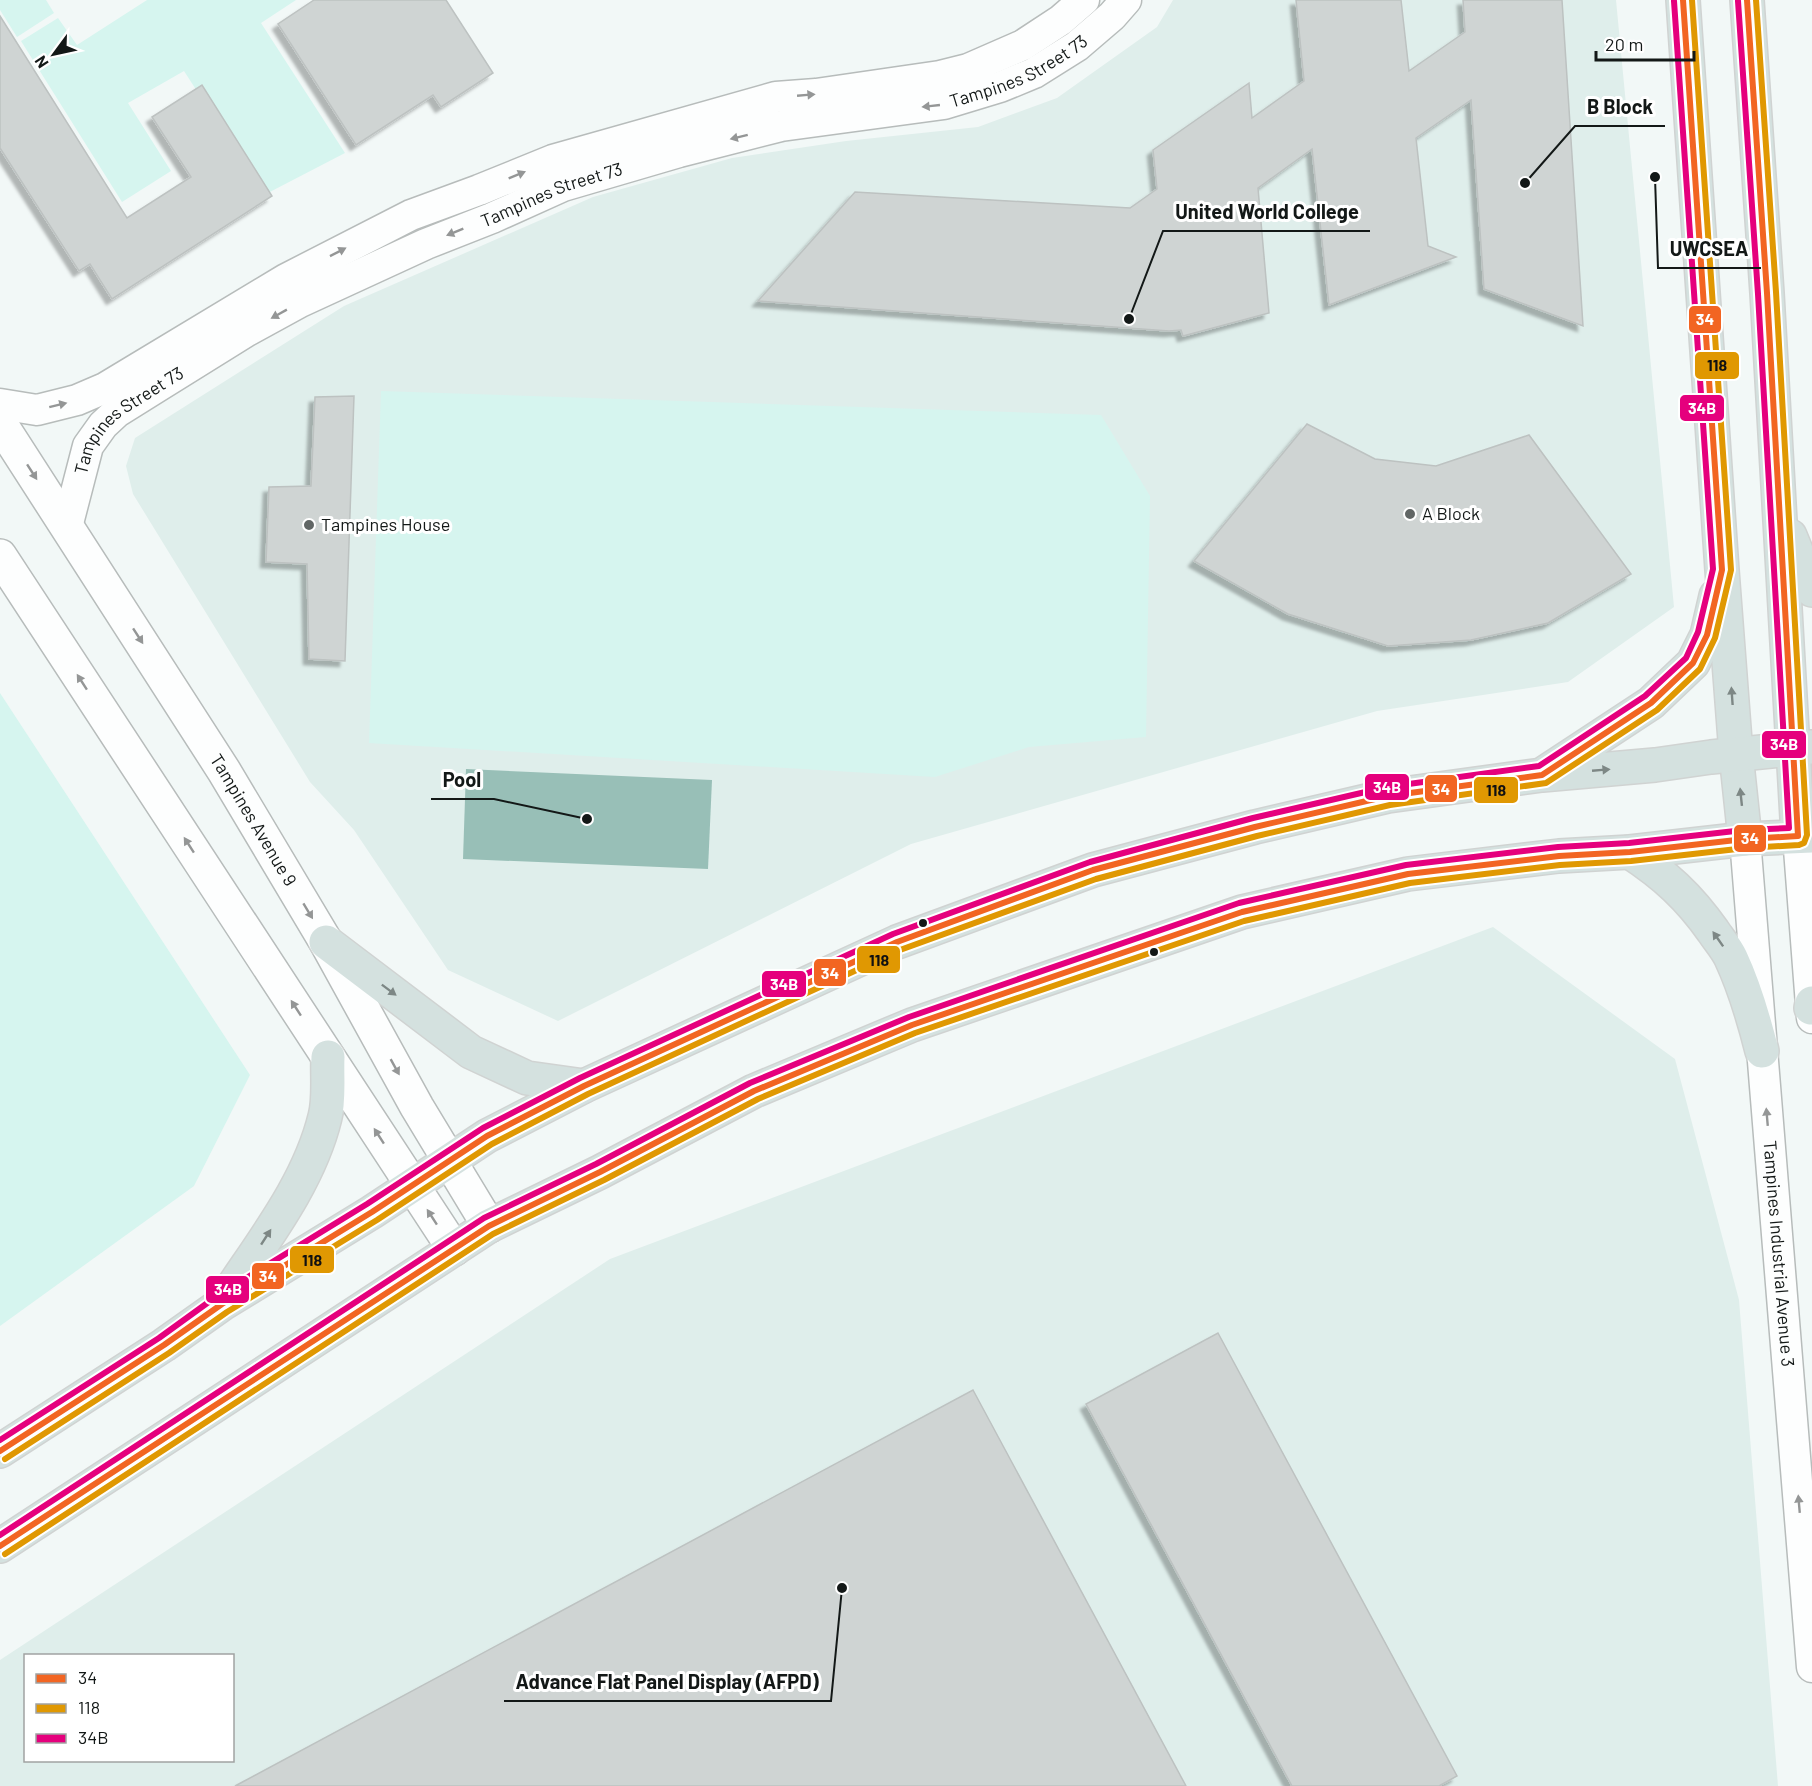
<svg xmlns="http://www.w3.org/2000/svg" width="1812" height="1786" font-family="Barlow,sans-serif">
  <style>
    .built { fill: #dfeeeb; fill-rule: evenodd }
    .green { fill: #d6f5ef }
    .water { fill: #98bfb7 }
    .building { fill: #cfd4d3; stroke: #bdc2c1; stroke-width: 1.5; filter: url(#shadow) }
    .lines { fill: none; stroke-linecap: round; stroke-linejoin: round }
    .minor-casing { stroke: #b7bcbb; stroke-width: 33 }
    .secondary-casing { stroke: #b7bcbb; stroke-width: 36 }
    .primary-casing { stroke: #d0d3d2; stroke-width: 36 }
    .minor { stroke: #fdfefe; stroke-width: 30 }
    .secondary { stroke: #fdfefe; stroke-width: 33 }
    .primary { stroke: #d4e1df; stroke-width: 33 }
    .bus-1-casing { stroke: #fff; stroke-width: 10 }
    .bus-2-casing { stroke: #fff; stroke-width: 10 }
    .bus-3-casing { stroke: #fff; stroke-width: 10 }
    .bus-1 { stroke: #f26522; stroke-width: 6 }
    .bus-2 { stroke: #e09802; stroke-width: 6 }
    .bus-3 { stroke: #e5007d; stroke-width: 6 }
    .oneway { fill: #949696 }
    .oneway2 { fill: #7d8785 }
    .poi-dot { fill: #616665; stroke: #fff; stroke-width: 2 }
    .bus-dot { fill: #131817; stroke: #fff; stroke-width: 2 }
    .labels { text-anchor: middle; stroke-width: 6; stroke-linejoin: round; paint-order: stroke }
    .street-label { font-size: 18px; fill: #131817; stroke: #fff }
    .poi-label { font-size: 18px; fill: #131817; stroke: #fff; text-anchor: start }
    .leader { fill: none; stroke: #131817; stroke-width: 2 }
    .callout-dot { fill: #131817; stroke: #fff; stroke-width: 2 }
    .callout-label { font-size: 20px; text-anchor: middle; font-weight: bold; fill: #131817; stroke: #fff; stroke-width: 6; stroke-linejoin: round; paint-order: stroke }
    .line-badge { stroke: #fff; stroke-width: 2 }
    .badge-label { font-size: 16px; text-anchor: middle; font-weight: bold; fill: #fff }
    .pale-badge-label { font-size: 16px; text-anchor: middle; font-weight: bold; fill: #111 }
  </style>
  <defs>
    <filter id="shadow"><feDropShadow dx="-5.5" dy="5.5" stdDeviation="1.5" flood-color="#0004"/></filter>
  </defs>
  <rect width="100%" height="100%" fill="#f2f8f7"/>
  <g class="built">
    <path d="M 1173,0 L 1616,0 L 1674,607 L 1568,682 L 1377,711 L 911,844 L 558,1021 L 448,970 L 354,830 L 310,782 L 133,494 L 126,466 L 135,438 L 344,306 L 593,197 L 732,158 L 846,141 L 978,127 L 1057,98 L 1157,27 Z"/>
    <path d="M 1493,927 L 1675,1059 L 1739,1300 L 1778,1786 L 0,1786 L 0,1660 L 610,1259 ZM 26,1656 L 232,1656 L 232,1760 L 26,1760 Z"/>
  </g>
  <g class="green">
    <path d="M 0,0 L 46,0 L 54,13 L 17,37 L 0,10 Z"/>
    <path d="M 147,0 L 296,0 L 261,23 L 345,153 L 264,195 L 184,71 L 128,103 L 171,171 L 122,202 L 21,41 L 58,18 L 77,45 Z"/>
    <path d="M 381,391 L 1101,415 L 1150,496 L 1146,737 L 1029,747 L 935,777 L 369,743 Z"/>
    <path d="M 0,693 L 250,1075 L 194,1186 L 0,1326 Z"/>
  </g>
  <path class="water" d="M 466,769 L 712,780 L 708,869 L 463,859 Z"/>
  <g class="building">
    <path d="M 314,0 L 446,0 L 493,73 L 441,107 L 433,95 L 356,145 L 278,24 Z"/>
    <path d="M 1296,0 L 1401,0 L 1409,71 L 1465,32 L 1463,0 L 1562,0 L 1583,326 L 1484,289 L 1471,100 L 1416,138 L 1428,246 L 1456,257 L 1329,305 L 1312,149 L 1258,188 L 1269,313 L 1183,336 L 1181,330 L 1169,331 L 758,301 L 855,192 L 1130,208 L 1157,189 L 1153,150 L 1249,83 L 1252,118 L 1304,81 Z"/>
    <path d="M 0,16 L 127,218 L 191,177 L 152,117 L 202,85 L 272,196 L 112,299 L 90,264 L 79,271 L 0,148 Z"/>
    <path d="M 354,396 L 345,661 L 309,659 L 307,564 L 266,562 L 269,487 L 311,486 L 315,397 Z"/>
    <path d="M 1307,424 L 1375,459 L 1436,466 L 1529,435 L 1631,574 L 1548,623 L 1471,640 L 1388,646 L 1288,614 L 1194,561 Z"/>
    <path d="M 1218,1333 L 1457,1776 L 1439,1786 L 1292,1786 L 1086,1404 Z"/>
    <path d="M 973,1390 L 1186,1786 L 235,1786 Z"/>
  </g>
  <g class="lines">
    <g class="minor-casing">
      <g id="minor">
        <path d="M 0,404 L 37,410 L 77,400 L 105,388 L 286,279 L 411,215 L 479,190 L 553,160 L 776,97 L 816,94 L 940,76 L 968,69 L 1023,45 L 1061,20 L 1084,0"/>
        <path id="s1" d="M 67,527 L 88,446 L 103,425 L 117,412 L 157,387 L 247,331 L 300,302 L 426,244 L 492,218 L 563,186 L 679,152 L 781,126 L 944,104 L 1000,87 L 1034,73 L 1077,46 L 1112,16 L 1126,0"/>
        <path d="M 1798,836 L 1812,1018"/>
        <path id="s2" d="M 1745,839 L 1812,1667"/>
      </g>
    </g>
    <g class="secondary-casing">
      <g id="secondary">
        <path id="s3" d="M 0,423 L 224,771 L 326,942 L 417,1107 L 489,1226"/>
        <path d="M 0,556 L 454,1249"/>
      </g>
    </g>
    <g class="primary-casing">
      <g id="primary">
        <path d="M 1683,0 L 1722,570 L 1736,754 L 1745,839"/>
        <path d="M 1747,0 L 1767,293 L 1798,836"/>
        <path d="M 1790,536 L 1812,590"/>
        <path d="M 1546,772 L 1651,703 L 1693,663 L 1707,635 L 1716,596"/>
        <path d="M 1630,852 C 1665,875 1689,897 1713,931 C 1719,940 1727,949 1731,958 C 1745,988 1754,1019 1762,1051"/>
        <path d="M 326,942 L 471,1052 L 527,1078 L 584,1086"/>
        <path d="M 1811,1008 L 1812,1003"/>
        <path d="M 226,1297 C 263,1241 309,1183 325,1117 C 330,1099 327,1076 328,1057"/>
        <path d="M 0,1451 L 164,1345 L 222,1304 L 372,1212 L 487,1136 L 584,1086 L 897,942 L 1093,870 L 1255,827 L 1388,796 L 1542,775 L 1655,765 L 1711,757 L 1812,747"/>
        <path d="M 0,1546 L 489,1226 L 600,1172 L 754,1091 L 912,1025 L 1242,912 L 1408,874 L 1559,856 L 1630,852 L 1745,839 L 1812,836"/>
      </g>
    </g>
    <use href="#minor" class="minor"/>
    <use href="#secondary" class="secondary"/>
    <use href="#primary" class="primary"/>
    <g class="bus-1-casing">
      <g id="bus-1">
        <path d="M 0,1451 L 164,1345 L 222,1304 L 372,1212 L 487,1136 L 584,1086 L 897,942 L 1093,870 L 1255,827 L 1388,796 L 1542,775 L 1651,703 L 1693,663 L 1707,635 L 1722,570 L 1683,0"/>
        <path d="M 0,1546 L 489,1226 L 600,1172 L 754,1091 L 912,1025 L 1242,912 L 1408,874 L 1559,856 L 1630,852 L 1745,839 L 1798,836 L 1767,293 L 1747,0"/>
      </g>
    </g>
    <g class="bus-2-casing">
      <g id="bus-2">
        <path d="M 5,1459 L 169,1353 L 227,1312 L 377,1220 L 492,1144 L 588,1094 L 900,950 L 1096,879 L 1257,836 L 1390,805 L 1546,783 L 1657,710 L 1700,669 L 1715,638 L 1731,570 L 1692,0"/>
        <path d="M 5,1554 L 493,1234 L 604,1180 L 758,1099 L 915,1033 L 1244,921 L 1410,883 L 1560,865 L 1631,861 L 1746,848 L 1799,845 L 1804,843 L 1807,835 L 1776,292 L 1756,0"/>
      </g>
    </g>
    <g class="bus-3-casing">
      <g id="bus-3">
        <path d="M 0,1440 L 159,1338 L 217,1296 L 367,1204 L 483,1128 L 580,1078 L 893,934 L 1090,862 L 1253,818 L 1387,787 L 1539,766 L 1645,696 L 1686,658 L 1698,632 L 1713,569 L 1674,1"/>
        <path d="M 0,1535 L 484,1218 L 596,1164 L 750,1083 L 909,1017 L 1239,903 L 1406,865 L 1558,847 L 1629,843 L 1744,830 L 1789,828 L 1758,294 L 1738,1"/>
      </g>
    </g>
    <use href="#bus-1" class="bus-1"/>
    <use href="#bus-2" class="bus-2"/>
    <use href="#bus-3" class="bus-3"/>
  </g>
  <defs><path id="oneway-solid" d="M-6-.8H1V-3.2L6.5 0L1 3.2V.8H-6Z" transform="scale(1.5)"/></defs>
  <g class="oneway">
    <use href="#oneway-solid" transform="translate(806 95) rotate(-5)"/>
    <use href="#oneway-solid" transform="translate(931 106) rotate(174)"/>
    <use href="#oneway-solid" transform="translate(739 137) rotate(166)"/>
    <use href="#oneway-solid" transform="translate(517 175) rotate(-22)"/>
    <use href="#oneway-solid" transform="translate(455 232) rotate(158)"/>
    <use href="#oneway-solid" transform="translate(338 252) rotate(-27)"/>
    <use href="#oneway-solid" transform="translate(279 314) rotate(151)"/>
    <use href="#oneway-solid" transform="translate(58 405) rotate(-14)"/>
    <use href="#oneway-solid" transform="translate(32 472) rotate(57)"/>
    <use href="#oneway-solid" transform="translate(138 636) rotate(57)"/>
    <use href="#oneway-solid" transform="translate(82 682) rotate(-123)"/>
    <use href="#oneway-solid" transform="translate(189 845) rotate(-123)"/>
    <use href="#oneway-solid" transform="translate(308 911) rotate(59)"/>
    <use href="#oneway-solid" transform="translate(296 1008) rotate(-123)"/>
    <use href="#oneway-solid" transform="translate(395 1067) rotate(61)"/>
    <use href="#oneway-solid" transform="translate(1767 1117) rotate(-95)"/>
    <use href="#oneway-solid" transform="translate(379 1136) rotate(-123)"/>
    <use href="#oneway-solid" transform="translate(432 1217) rotate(-123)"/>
    <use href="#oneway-solid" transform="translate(1799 1504) rotate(-95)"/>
  </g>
  <g class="oneway2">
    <use href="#oneway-solid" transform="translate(1732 696) rotate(-94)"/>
    <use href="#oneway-solid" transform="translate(1601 770) rotate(-5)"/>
    <use href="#oneway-solid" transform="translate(1741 797) rotate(-96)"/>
    <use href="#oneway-solid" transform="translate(1718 939) rotate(-125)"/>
    <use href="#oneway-solid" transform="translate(389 990) rotate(37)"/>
    <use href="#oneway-solid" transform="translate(266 1237) rotate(-57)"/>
  </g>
  <g class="poi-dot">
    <circle cx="1410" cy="514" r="6"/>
    <circle cx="309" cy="525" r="6"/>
  </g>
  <g class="bus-dot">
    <circle cx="923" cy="923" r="5"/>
    <circle cx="1154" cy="952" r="5"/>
  </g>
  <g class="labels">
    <g class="street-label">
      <text dy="6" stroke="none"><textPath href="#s1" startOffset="1102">Tampines Street 73</textPath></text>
      <text dy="6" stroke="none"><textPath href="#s1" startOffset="616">Tampines Street 73</textPath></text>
      <text dy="6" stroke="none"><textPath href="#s1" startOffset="130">Tampines Street 73</textPath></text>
      <text dy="6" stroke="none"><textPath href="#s3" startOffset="471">Tampines Avenue 9</textPath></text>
      <text dy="6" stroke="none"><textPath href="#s2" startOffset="416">Tampines Industrial Avenue 3</textPath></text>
    </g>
    <g class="poi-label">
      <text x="1422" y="520">A Block</text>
      <text x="321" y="531">Tampines House</text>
    </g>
  </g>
  <path class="leader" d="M1525 183L1575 126H1665M1129 319L1163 231H1370M1655 177L1658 268H1761M587 819L494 799H431M842 1588L831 1701H504"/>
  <g class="callout-dot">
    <circle cx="1525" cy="183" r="6"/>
    <circle cx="1129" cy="319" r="6"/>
    <circle cx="1655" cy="177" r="6"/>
    <circle cx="587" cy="819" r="6"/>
    <circle cx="842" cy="1588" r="6"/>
  </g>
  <g class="callout-label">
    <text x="1620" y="114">B Block</text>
    <text x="1267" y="219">United World College</text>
    <text x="1709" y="256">UWCSEA</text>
    <text x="462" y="787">Pool</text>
    <text x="667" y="1689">Advance Flat Panel Display (AFPD)</text>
  </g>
  <g class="line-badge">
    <rect x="1688" y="305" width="34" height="29" rx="6" fill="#f26522"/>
    <rect x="1694" y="351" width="46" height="29" rx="6" fill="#e09802"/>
    <rect x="1679" y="394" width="46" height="28" rx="6" fill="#e5007d"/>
    <rect x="1761" y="730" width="46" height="29" rx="6" fill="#e5007d"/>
    <rect x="1364" y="773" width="46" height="28" rx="6" fill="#e5007d"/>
    <rect x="1424" y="774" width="34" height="29" rx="6" fill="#f26522"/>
    <rect x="1473" y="776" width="46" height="28" rx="6" fill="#e09802"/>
    <rect x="1733" y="824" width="34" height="29" rx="6" fill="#f26522"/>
    <rect x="856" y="945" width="45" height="29" rx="6" fill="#e09802"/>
    <rect x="813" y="958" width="34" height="29" rx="6" fill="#f26522"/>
    <rect x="761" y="970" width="46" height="28" rx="6" fill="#e5007d"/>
    <rect x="289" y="1245" width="46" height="29" rx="6" fill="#e09802"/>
    <rect x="251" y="1262" width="34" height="28" rx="6" fill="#f26522"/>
    <rect x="205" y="1275" width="45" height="29" rx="6" fill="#e5007d"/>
  </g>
  <g class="badge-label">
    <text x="1705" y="325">34</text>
    <text x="1702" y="414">34B</text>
    <text x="1784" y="750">34B</text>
    <text x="1387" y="793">34B</text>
    <text x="1441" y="795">34</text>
    <text x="1750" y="844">34</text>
    <text x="830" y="979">34</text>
    <text x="784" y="990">34B</text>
    <text x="268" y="1282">34</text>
    <text x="228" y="1295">34B</text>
  </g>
  <g class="pale-badge-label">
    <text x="1717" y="371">118</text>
    <text x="1496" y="796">118</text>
    <text x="879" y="966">118</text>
    <text x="312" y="1266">118</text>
  </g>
  <rect x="24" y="1654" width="210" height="108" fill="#ffffff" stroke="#a1a3a2" stroke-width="1.5"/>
  <rect x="36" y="1674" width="30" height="9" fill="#f26522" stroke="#a1a3a2" stroke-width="1.5"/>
  <text x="78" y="1684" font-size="18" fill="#131817">34</text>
  <rect x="36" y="1704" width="30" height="9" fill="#e09802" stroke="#a1a3a2" stroke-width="1.5"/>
  <text x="78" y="1714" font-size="18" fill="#131817">118</text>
  <rect x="36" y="1734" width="30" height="9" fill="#e5007d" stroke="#a1a3a2" stroke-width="1.5"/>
  <text x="78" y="1744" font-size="18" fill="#131817">34B</text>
  <g transform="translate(54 54) rotate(237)" stroke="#ffffff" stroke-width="4.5" paint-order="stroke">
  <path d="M0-4.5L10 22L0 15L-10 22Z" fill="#131817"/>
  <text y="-9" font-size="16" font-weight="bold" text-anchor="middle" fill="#131817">N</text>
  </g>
  <path d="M1596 51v9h98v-9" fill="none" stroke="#131817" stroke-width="3"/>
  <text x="1605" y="51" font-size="18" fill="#131817" stroke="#ffffff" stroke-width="4.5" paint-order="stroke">20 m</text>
</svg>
